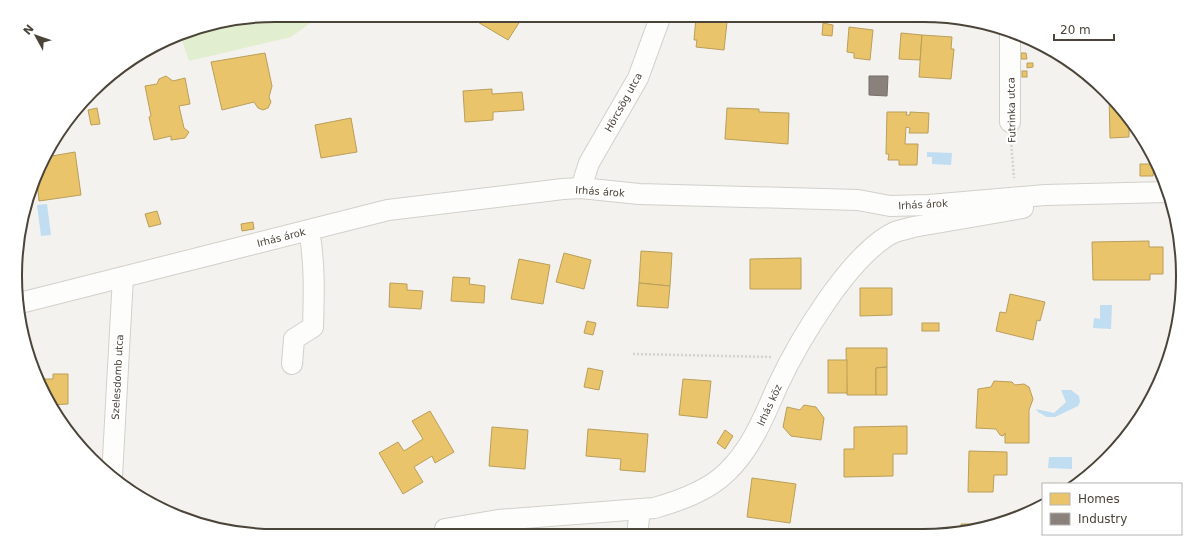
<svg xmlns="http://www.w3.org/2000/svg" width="1198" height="551" font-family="'DejaVu Sans',sans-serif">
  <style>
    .green { fill: #e1eecf }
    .water { fill: #c0ddf1 }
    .homes { fill: #e9c46a; stroke: #ba9e5b }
    .industry { fill: #8a817c; stroke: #776f68 }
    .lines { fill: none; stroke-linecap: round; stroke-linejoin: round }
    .minor-casing { stroke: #d2d0cb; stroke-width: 22 }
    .path { stroke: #d3d2cc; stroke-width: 2.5; stroke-dasharray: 2 2; stroke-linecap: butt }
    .minor { stroke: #fdfdfc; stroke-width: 20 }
    .labels { text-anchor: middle; stroke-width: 4; stroke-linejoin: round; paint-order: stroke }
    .street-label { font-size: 10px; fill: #4b4439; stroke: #fff }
    .rim { fill: none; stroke: #4b4439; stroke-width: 2 }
  </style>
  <rect width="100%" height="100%" fill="#f4f2ee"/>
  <path class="green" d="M 275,15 L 314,15 L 309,24 L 291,37 L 189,61 L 180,35 L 192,29 Z"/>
  <g class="water">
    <path d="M 927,152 L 952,153 L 951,165 L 932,164 L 932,157 L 927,157 Z"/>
    <path d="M 47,204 L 51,235 L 41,236 L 37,205 Z"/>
    <path d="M 1100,305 L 1112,305 L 1111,329 L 1093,328 L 1094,318 L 1100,319 Z"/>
    <path d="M 1061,390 L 1071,390 L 1079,396 L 1080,402 L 1078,406 L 1055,417 L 1047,417 L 1038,412 L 1036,409 L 1054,413 L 1066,402 Z"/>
    <path d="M 1049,457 L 1072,457 L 1072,469 L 1048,468 Z"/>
  </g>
  <g class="homes">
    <path d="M 480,15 L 524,15 L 508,40 L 476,21 Z"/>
    <path d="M 696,18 L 727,22 L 724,50 L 696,47 L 697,40 L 694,40 Z"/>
    <path d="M 823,23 L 833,25 L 832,36 L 822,35 Z"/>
    <path d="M 849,27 L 873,30 L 870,60 L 854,58 L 854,53 L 847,52 Z"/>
    <path d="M 901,33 L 922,35 L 920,60 L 899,59 Z"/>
    <path d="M 922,35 L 952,37 L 951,49 L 954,49 L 951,79 L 919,77 Z"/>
    <path d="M 265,53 L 272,86 L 269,97 L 271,102 L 268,108 L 263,110 L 258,108 L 254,102 L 222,110 L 211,62 Z"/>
    <path d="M 1021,53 L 1026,53 L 1027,59 L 1021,59 Z"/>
    <path d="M 1027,63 L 1033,63 L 1033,67 L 1027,68 Z"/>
    <rect x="1022" y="71" width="5" height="6"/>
    <path d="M 166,76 L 173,81 L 185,78 L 190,104 L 179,106 L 184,128 L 189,132 L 185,138 L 171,140 L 171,136 L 154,140 L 149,117 L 151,116 L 145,86 L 157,84 L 159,79 Z"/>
    <path d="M 492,89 L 492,94 L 522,92 L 524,110 L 493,112 L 493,120 L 465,122 L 463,91 Z"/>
    <path d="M 1109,94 L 1129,118 L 1129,137 L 1110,138 Z"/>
    <path d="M 97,108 L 100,124 L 91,125 L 88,110 Z"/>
    <path d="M 727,108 L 759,109 L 759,112 L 789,113 L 788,144 L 725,139 Z"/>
    <path d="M 887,112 L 907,112 L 906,115 L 910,115 L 910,112 L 929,113 L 928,133 L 909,133 L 910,128 L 906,127 L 905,144 L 918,144 L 917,165 L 899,165 L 899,160 L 888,160 L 889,154 L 886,154 Z"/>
    <path d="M 351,118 L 357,152 L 321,158 L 315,125 Z"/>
    <path d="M 75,152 L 81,195 L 39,201 L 37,181 L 46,157 Z"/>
    <path d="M 1140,164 L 1154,164 L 1153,176 L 1140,176 Z"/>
    <path d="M 157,211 L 161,224 L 149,227 L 145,214 Z"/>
    <path d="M 253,222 L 254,229 L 242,231 L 241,224 Z"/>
    <path d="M 1149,241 L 1149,247 L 1163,247 L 1163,274 L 1150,274 L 1150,280 L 1093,280 L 1092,242 Z"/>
    <path d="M 641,251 L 672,253 L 670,286 L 639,283 Z"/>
    <path d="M 564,253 L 591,260 L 584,289 L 556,282 Z"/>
    <path d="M 801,258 L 801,289 L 750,289 L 750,259 Z"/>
    <path d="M 519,259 L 550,265 L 543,304 L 511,299 Z"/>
    <path d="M 453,277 L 470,278 L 469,284 L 485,286 L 484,303 L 451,301 Z"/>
    <path d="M 390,283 L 407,284 L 407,290 L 423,291 L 421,309 L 389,307 Z"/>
    <path d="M 639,283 L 670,286 L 668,308 L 637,306 Z"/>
    <path d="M 860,288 L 892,288 L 892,315 L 860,316 Z"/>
    <path d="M 1010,294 L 1045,302 L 1040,321 L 1037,320 L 1033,340 L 996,331 L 1000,312 L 1006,313 Z"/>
    <path d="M 587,321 L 596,323 L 593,335 L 584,333 Z"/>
    <rect x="922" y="323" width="17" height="8"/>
    <path d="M 846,348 L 887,348 L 887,367 L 876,368 L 876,395 L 847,395 Z"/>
    <rect x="828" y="360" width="19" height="33"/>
    <path d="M 887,367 L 887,395 L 876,395 L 876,368 Z"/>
    <path d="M 588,368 L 603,371 L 599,390 L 584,387 Z"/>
    <path d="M 53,374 L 68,374 L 68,404 L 50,405 L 40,379 L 53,379 Z"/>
    <path d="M 683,379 L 711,381 L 707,418 L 679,415 Z"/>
    <path d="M 994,381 L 1012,382 L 1015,385 L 1024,384 L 1029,387 L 1033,399 L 1029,410 L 1029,443 L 1005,443 L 1005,433 L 1003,436 L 1000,435 L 996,429 L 976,428 L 978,389 L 991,387 Z"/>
    <path d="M 804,405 L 816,407 L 824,418 L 821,440 L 791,436 L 783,427 L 787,407 L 800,410 Z"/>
    <path d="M 430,411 L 454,452 L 435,463 L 432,456 L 414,467 L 423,482 L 403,494 L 379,453 L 398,442 L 404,451 L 423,439 L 412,421 Z"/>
    <path d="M 907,426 L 907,454 L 893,454 L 893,476 L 844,477 L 844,449 L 854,449 L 854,427 Z"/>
    <path d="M 492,427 L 528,430 L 525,469 L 489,466 Z"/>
    <path d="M 588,429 L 648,434 L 645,472 L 620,470 L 621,459 L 586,456 Z"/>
    <path d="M 725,430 L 733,436 L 725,449 L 717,443 Z"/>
    <path d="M 969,451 L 1007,452 L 1007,475 L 994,475 L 993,492 L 968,492 Z"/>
    <path d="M 752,478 L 796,484 L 790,523 L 747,517 Z"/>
    <path d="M 961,524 L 993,524 L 961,533 Z"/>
  </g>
  <path class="industry" d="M 869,76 L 888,76 L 887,96 L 869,95 Z"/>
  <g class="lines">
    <g class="minor-casing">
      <g id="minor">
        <path d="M 1010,32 L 1010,122"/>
        <path d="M 581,188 L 589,163 L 638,78 L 661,15"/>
        <path d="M 20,303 L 388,210 L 563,189 L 581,188 L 639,194 L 858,200 L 890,206 L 929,205 L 1045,195 L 1168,192"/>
        <path d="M 292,364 L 294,339 L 313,327 C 314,294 315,263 309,230"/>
        <path d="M 112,476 L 123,277"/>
        <path d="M 444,535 L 445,529 L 498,520 L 654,508 C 679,501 708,491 727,472 C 751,449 764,417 777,387 C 798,342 850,253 895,232 C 901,230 907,229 913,227 L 1023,208"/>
        <path d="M 637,535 L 640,510"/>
      </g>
    </g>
    <g class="path">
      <path d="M 1011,141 L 1014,178"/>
      <path d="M 633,354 L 771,357"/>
    </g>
    <use href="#minor" class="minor"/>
  </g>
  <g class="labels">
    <g class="street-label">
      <text transform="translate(623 102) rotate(-61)" y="4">Hörcsög utca</text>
      <text transform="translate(1011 110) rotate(-91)" y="4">Futrinka utca</text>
      <text transform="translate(600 191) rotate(4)" y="4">Irhás árok</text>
      <text transform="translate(923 204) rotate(-3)" y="4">Irhás árok</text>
      <text transform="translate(281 237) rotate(-14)" y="4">Irhás árok</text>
      <text transform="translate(117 377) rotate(-87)" y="4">Szelesdomb utca</text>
      <text transform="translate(769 405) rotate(-65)" y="4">Irhás köz</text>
    </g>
  </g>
  <path d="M0 0H1198V551H0ZM275 22H923A253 253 0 0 1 1176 275V276A253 253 0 0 1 923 529H275A253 253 0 0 1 22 276V275A253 253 0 0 1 275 22Z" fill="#fff" fill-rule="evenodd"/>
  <path class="rim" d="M275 22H923A253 253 0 0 1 1176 275V276A253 253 0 0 1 923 529H275A253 253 0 0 1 22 276V275A253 253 0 0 1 275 22Z"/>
  <rect x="1042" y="483" width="140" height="52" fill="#ffffff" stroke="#b7b4b0"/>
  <rect x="1050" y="493" width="20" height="12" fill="#e9c46a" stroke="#b7b4b0"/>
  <text x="1078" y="503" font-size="12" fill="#4b4439">Homes</text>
  <rect x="1050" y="513" width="20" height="12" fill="#8a817c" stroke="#b7b4b0"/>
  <text x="1078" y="523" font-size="12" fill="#4b4439">Industry</text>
  <g transform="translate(36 36) rotate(310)" stroke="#ffffff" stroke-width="3" paint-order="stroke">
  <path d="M0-3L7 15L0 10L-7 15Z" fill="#4b4439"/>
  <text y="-6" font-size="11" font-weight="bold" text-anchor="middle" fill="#4b4439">N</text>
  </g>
  <path d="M1054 34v6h60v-6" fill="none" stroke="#4b4439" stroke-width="2"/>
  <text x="1060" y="34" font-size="12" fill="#4b4439" stroke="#ffffff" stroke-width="3" paint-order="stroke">20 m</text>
</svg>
